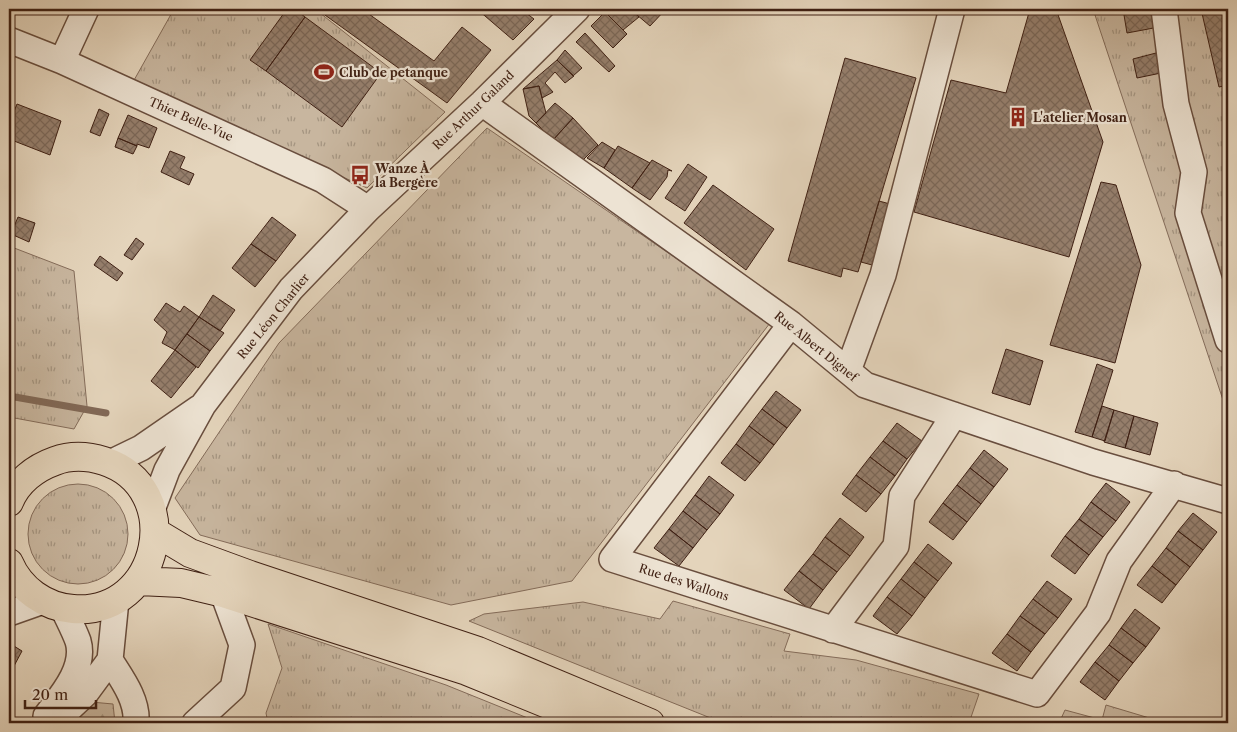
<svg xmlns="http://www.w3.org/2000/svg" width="1237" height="732" viewBox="0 0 1237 732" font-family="'Libre Caslon Text',serif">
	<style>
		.grass { fill: url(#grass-tufts); stroke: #846c5a }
		.forest { fill: url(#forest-firs); stroke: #846c5a }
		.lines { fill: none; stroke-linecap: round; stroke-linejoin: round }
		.stream { stroke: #816856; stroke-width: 7 }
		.building { fill: url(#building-cross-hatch); stroke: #402114 }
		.minor-casing { stroke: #694e3e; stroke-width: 28 }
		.major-casing { stroke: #402114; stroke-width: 30 }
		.minor { stroke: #ede3d3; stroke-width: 25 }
		.major { stroke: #e4d4bb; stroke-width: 28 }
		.labels { text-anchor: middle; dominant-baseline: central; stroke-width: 4.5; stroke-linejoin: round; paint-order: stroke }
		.poi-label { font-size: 12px; font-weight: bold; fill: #402114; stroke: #ede3d3; text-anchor: start }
		.street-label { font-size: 12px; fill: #402114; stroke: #ede3d3 }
	</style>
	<defs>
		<pattern id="grass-tufts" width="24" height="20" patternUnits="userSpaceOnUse" patternTransform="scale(1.25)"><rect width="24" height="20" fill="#c8b69f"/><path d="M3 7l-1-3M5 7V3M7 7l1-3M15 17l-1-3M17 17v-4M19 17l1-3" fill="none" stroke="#a49480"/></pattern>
		<pattern id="forest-firs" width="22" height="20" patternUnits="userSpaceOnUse" patternTransform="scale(1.25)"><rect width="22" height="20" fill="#c8b69f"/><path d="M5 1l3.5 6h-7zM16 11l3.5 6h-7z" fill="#a49480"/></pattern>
		<pattern id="building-cross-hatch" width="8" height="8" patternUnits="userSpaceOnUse" patternTransform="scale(1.25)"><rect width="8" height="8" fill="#957e6b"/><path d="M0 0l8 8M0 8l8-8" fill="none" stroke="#7b6757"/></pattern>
	</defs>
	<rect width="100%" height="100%" fill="#e4d4bb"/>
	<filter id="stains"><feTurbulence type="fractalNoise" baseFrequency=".004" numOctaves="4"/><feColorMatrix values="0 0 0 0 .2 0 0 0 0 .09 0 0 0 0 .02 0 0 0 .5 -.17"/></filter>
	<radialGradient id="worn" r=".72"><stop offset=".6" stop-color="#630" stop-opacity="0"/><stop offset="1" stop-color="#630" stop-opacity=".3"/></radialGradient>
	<path class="grass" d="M174,9H315L445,112L367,188L133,82Z
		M1093,9H1228V293L1225,298L1228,308V415Z
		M487,128L770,323L572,581L451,605L200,535L175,498L279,343Z
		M9,246L74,271L87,406L74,429L9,417Z
		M28 534a50 50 0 1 1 100 0a50 50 0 1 1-100 0Z
		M673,601L790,634L784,651L856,660L979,694L969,723H723L469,621L484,614L583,602L660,619Z
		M268,624L446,685L540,723H268L266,713L282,668Z
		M1106,705L1166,723H1059L1065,710L1102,720Z"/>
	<path class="forest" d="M91,702L113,704L115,723H69Z"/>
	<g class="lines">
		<path class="stream" d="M9,396L106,413"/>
	</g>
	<path class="building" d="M287,9H295L305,17L266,71L250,60Z
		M362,9L434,61L462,27L491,50L447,103L318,10Z
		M479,9H523L522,10L534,19L513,40L478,10Z
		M608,9H630L639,17L623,30L605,12Z
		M630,9H666L650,26Z
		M1030,9H1056L1103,142L1069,257L914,212L951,80L1006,93Z
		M1123,9H1156L1159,27L1127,33Z
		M1201,9H1222L1228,36V85L1219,87Z
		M1222,9H1228V36Z
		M605,12L627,34L613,48L591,26Z
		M305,17L381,73L342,127L266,71Z
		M585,33L615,66L609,72L576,42Z
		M565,50L582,68L573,76L557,60Z
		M1156,53L1161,73L1137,78L1133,59Z
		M845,58L916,78L858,272L843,268L841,277L788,261Z
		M557,60L574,76L565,83L555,72L545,83L553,92L542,98L539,86L523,89Z
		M539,86L546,113L536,123L529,116L523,89Z
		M555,103L573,118L553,140L536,123Z
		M17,104L61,121L50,155L9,139V124Z
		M99,109L109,114L100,136L90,132Z
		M128,115L157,128L149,148L137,144V146L118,138Z
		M573,118L598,145L582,161L553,140Z
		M118,138L137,146L133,154L115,147Z
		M602,142L615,150L604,168L587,158Z
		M618,146L650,163L632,188L604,168Z
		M170,151L185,157L180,168L194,174L189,185L161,172Z
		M652,160L672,171L668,170L667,177L650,200L632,188Z
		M688,164L707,177L685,211L665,198Z
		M1101,182L1116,185L1141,265L1115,363L1050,345Z
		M713,185L774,229L746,270L684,223Z
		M879,201L890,204L872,265L861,262Z
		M18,217L35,223L29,242L11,234Z
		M272,217L296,235L276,261L251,244Z
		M136,238L144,244L132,260L124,255Z
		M251,244L276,261L255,287L232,268Z
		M100,256L123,273L117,281L94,265Z
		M213,295L235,310L220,331L199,317Z
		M166,303L180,312L184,306L199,317L175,350L162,343L167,332L154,320Z
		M199,317L224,333L210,351L187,334Z
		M187,334L210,351L198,368L175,350Z
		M1006,349L1043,361L1030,405L992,393Z
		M175,350L196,367L171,398L151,381Z
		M1097,364L1113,370L1092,437L1075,432Z
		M776,391L801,410L787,428L762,409Z
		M1102,406L1114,410L1105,441L1092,437Z
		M762,409L787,428L774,445L749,426Z
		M1114,410L1134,416L1125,448L1104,442Z
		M1134,416L1158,423L1150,455L1125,448Z
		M897,423L922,441L907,459L883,441Z
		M749,426L774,445L760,463L736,444Z
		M883,441L907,459L895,476L870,457Z
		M736,444L760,463L745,481L721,463Z
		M984,450L1008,469L994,487L970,468Z
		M870,457L895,476L881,494L856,475Z
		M970,468L994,487L981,504L957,485Z
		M856,475L881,494L866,512L842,494Z
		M709,476L734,495L720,514L695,495Z
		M1106,483L1130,502L1116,521L1091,502Z
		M957,485L981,504L967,522L943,503Z
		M695,495L720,514L707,530L683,511Z
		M1091,502L1116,521L1103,537L1079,519Z
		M943,503L967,522L953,540L929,522Z
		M683,511L707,530L693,548L669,529Z
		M1193,513L1217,532L1203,550L1178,531Z
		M840,518L864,537L850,556L825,537Z
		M1079,519L1103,537L1089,555L1065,536Z
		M669,529L693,548L679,566L654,548Z
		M1178,531L1203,550L1190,567L1166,548Z
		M1065,536L1089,555L1075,574L1051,556Z
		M825,537L850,556L837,572L813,554Z
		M928,544L952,563L938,581L914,562Z
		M1166,548L1190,567L1176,585L1152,566Z
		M813,554L837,572L823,590L799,571Z
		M914,562L938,581L925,598L901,579Z
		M1152,566L1176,585L1162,603L1137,585Z
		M799,571L823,590L809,609L784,590Z
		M901,579L925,598L912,616L887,597Z
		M1047,581L1072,599L1058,618L1033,599Z
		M887,597L912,616L897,634L873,616Z
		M1033,599L1058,618L1045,634L1020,616Z
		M1135,609L1160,628L1146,647L1121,628Z
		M1020,616L1045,634L1031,652L1007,634Z
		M1121,628L1146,647L1133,663L1109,645Z
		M1007,634L1031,652L1017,671L992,653Z
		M9,643L22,651L14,666L9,663Z
		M1109,645L1133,663L1119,681L1095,662Z
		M1095,662L1119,681L1105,700L1080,682Z"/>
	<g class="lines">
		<defs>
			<path id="minor" d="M1164,9L1176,104L1194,172L1188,213L1228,340
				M9,40L62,61L323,180L368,209
				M62,61L86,9
				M482,103L791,324L865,385L1093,462L1228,501
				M791,324L612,559L1037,694L1098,613L1119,561L1174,484
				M848,371L883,275L952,9
				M110,463L141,448L199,408
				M152,510L167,470L203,405L291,289L368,209L482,103L577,9
				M9,613L43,601
				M833,630L896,546L902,496L954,415
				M110,660C122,679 138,700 136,723
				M46,716C61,696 86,668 78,641C74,630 68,619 63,608
				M54,723L85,694L110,660L116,600
				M195,723L233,688L242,645L223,593"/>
			<path id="major" d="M9,502C17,482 35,468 55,461C71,455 88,456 104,461C187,488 161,616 73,609C45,607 20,589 9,563
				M155,532L190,553L250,575L478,651L650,723
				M139,581L181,583L223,593L467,671L594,723"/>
		</defs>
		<use href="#minor" class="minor-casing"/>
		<use href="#major" class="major-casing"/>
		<use href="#minor" class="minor"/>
		<use href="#major" class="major"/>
	</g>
	<defs>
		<symbol id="stadium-bare" viewBox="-9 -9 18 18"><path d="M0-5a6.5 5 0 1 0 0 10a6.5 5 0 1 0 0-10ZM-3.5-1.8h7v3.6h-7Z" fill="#8f2418" stroke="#ede3d3" stroke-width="2.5" paint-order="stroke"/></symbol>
		<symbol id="building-bare" viewBox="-9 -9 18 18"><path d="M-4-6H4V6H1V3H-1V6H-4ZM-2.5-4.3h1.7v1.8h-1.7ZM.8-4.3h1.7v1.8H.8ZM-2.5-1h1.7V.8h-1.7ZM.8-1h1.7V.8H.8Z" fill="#8f2418" stroke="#ede3d3" stroke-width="2.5" paint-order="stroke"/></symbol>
		<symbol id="bus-bare" viewBox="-9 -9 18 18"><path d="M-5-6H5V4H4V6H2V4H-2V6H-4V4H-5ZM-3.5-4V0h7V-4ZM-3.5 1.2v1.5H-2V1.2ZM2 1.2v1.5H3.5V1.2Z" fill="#8f2418" stroke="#ede3d3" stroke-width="2.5" paint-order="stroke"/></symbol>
	</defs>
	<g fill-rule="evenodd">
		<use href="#stadium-bare" x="310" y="58" width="28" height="28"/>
		<use href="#building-bare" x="1004" y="103" width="28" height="28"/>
		<use href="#bus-bare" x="346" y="161" width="28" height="28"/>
	</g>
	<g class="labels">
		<g class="poi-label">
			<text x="339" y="72">Club de petanque</text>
			<text x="1033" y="117">L'atelier Mosan</text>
			<text x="375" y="168">Wanze À<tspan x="375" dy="14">la Bergère</tspan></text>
		</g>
		<g class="street-label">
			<text transform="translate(473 110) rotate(-44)">Rue Arthur Galand</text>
			<text transform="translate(191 119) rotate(24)">Thier Belle-Vue</text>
			<text transform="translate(273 316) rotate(-51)">Rue Léon Charlier</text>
			<text transform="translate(816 346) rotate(39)">Rue Albert Dignef</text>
			<text transform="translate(684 582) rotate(18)">Rue des Wallons</text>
		</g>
	</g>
	<rect width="1237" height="732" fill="none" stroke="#e4d4bb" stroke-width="30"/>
	<rect x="10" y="10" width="1217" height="712" fill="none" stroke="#402114" stroke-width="2.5"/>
	<rect x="15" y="15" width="1207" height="702" fill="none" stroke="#402114"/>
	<path d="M25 700v8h71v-8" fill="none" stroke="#402114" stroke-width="2.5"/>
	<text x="32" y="700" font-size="15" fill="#402114" stroke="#ede3d3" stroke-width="4" paint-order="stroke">20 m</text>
	<rect width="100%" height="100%" filter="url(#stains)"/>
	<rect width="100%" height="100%" fill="url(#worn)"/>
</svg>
